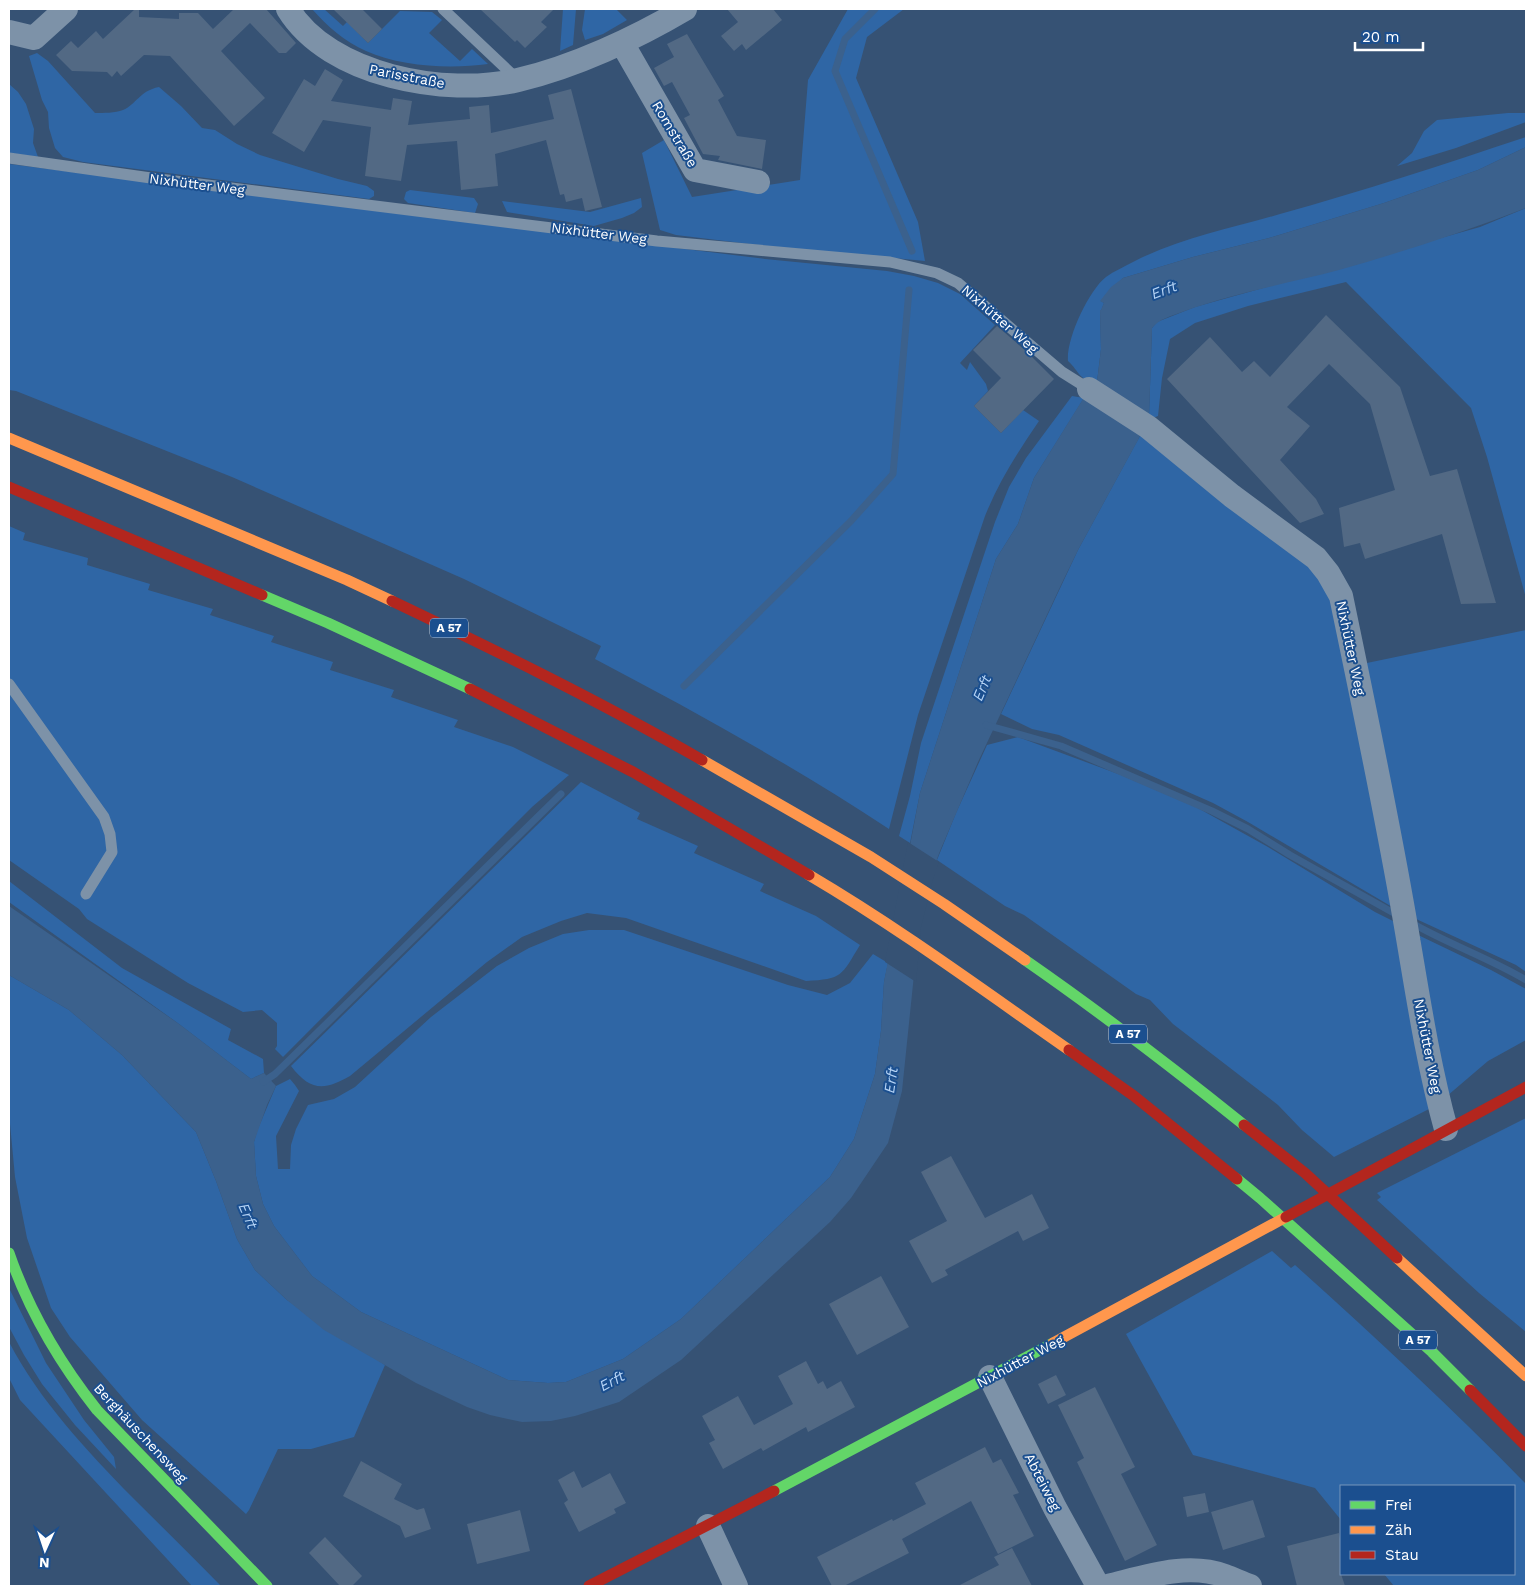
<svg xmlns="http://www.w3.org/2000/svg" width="1535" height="1595" viewBox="0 0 1535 1595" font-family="'Work Sans',sans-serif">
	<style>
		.green { fill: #2f66a5 }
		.water { fill: #3b618d }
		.pier { fill: #365274 }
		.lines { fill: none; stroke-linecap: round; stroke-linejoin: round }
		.stream { stroke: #3b618d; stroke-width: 7 }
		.building { fill: #526984 }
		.lane { stroke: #7d92a8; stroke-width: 11 }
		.street { stroke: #7d92a8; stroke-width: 24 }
		.fast { stroke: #63d668; stroke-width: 11 }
		.slow { stroke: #ff974d; stroke-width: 11 }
		.jam { stroke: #b3261e; stroke-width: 11 }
		.labels { text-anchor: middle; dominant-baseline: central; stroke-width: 4; stroke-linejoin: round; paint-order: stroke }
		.shield { fill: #1b4f8f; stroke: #bbcadd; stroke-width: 1 }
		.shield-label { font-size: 12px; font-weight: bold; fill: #fff }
		.street-label { font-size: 14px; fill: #fff; stroke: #1b4f8f }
		.water-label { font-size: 15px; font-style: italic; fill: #b5d3f5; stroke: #1b4f8f }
	</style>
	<rect width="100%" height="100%" fill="#365274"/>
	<path class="green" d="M312,9H324L343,26L347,22L368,43L400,11L432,12L442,20L429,33L460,61L472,49L488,64C451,69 401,67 366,51C345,42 327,26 312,9Z
		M563,9H576L573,45L560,51Z
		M585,9H616L627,20L603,34L585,40L582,30Z
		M848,9H904L867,37L856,78L918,222L925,261L767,246L676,235L660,230L642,153L664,140L692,197L800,180L808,80Z
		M37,53L48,61L95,113C104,113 115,113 123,110C136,105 139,91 159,87L181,106L202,128L215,130L237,144L260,155L338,179L367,186L374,191V196L369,199L83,162L63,157L55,148L49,128L48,112L42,100L29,56Z
		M9,84L18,92L26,104L34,129L33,143L38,157L9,153Z
		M1508,113H1526V122L1456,148L1397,166L1412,153L1424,131L1437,120Z
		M1526,137V147L1478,170L1384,203L1269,238L1193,257L1123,278L1101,301L1104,303L1101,311H1100L1101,349L1097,382C1078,380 1080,372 1068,361C1066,339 1089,290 1106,277C1114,271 1124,267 1133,262C1179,238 1230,229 1280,214C1363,191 1445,164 1526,137Z
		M9,164L765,259L887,271L914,276L938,283L960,294L995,325L960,363L967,370L970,362L986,384L988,391L974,406L1001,433L1023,410L1039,421C1018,452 999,481 985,516L918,715L889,829C795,767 696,712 595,659L601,646L464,579L232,477L16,391L9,390Z
		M410,190L474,198L478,204L475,213L408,203L404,199L406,192Z
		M641,198L642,207L634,213L622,218L594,226L507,212L502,201L590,212Z
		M1526,208V598L1487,457L1471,408L1346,282L1248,306L1195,323L1170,339L1162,378L1158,416L1153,418L1149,416L1152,328L1157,322L1195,307L1480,227Z
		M1072,396L1084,398L1034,478L1018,524L996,559L920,793L910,843L899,836L910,796L921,743L995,522L1009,487L1026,458Z
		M1141,434L1311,562L1333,597L1395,898L1389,900L1392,902L1394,908L1248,822L1213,803L1059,735L1032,729L1001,714L1078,550Z
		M9,526L25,533L23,540L88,558L87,565L150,584L148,590L213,609L210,615L274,636L271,642L333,662L330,670L394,690L391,697L458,720L454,727L513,747L569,775L532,807L283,1057L275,1049L277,1046V1023L262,1010L243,1012L188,983L87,919L79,909L9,860Z
		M1526,630V972L1516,965L1414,918L1411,899L1413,896H1408L1362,664Z
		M1018,737L1121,775L1196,807L1268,847L1375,912L1397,923L1433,1107L1334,1157L1302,1130L1278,1105L1173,1024L1150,1000L1136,994L1024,915L1005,906L937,860L956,813L987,745Z
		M581,782L640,813L637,819L698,846L694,853L764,884L760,891L816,916L860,945C841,976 843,979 806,981L626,918L587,913L561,921L522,937L487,962L350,1076C324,1091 310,1091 291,1066Z
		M9,881L122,968L231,1029L228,1040L263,1059L264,1073L251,1079L179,1024L9,902Z
		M589,930H624L788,985L827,995L850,983L873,954L888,963L884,982L881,1031L875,1074L854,1139L830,1177L681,1319L623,1359L566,1382L548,1383L508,1380L361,1312L312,1276L274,1226L263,1204L256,1176L254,1142L257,1131L276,1086L290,1079L295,1085L299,1091L276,1136L278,1169H290L291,1145L296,1129L308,1105L334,1099L355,1087L431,1017L497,966L529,948L563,934Z
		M1416,934L1491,970L1526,989V1040L1488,1061L1447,1096L1416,941L1421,940Z
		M9,975L69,1010L122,1055L196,1132L216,1181L237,1239L255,1270L287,1300L385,1365L354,1437L311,1449H278L249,1510L246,1514L142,1420L70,1337L51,1308L27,1238L15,1177L9,1113Z
		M1526,1118V1332L1479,1293L1377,1200L1381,1197L1377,1193Z
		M1272,1251L1291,1268L1295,1265C1374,1336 1452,1408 1526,1484V1586H1394L1384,1574H1514V1486H1341V1520L1315,1488L1193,1455L1126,1334Z
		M9,1288L46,1363L84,1420L114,1457L116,1469L75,1425L42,1384L24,1355L9,1327Z
		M9,1342C40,1401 86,1450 132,1497C162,1527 192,1556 221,1586H192L20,1400L9,1378Z"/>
	<path class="water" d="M1526,147V208C1465,232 1402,252 1339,270C1286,284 1233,293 1182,312C1171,316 1159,319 1152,328L1149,416L1138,440L1078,550L1061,585L978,762L940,851L930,878L919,926L902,1091L888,1143L851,1198L830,1222L681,1360L619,1402L575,1416L551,1421L522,1422L490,1415L467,1407L416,1383L324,1330L287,1300L255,1270L237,1239L216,1181L196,1132L122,1055L69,1010L9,975V906L179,1024L251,1079L264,1073L276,1086L267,1105L254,1142L256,1176L263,1204L274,1226L312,1276L361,1312L508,1380L548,1383L566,1382L623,1359L681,1319L830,1177L854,1139L875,1074L881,1031L884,982L920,793L996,559L1018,524L1034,478L1083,399L1097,382L1101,349L1100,310H1101L1104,303L1100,301L1111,287L1123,278L1193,257L1269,238L1384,203L1478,170Z"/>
	<path class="pier" d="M908,842L939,862L933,879L921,927L916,982L885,962Z"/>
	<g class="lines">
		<path class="stream" d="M875,9L845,39L835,71L912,251
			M684,686L851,521L893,474L909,290
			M986,725L1061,746L1212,811L1248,829L1290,855L1399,916
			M1410,922C1448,944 1489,958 1526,980
			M263,1082L275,1074L561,794"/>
	</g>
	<path class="building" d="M135,9H139V17L179,19V13H198L213,29L234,9H266L296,43L286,53H279L250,23L221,51L265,98L234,126L170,56L144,55L121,76L117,71L112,77L107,72L72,71L56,55L71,41L78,48L96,31L103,39Z
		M333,9H362L382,29L368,43Z
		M480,9H554L541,22L547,27L525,48L517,40L515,42Z
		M727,9H773L782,20L746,50L742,44L734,51L721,36L738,22Z
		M687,34L724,96L718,100L737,136L766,140L762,169L718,160L720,156L703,154L684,118L690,115L672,82L664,86L654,68L674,57L667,44Z
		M325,69L343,80L331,101L391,110L393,98L412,101L408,125L470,119L469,107L489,105L491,133L554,119L548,95L571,89L602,207L585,211L582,198L566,202L564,194L560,195L546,140L495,154L498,186L461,190L457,141L407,145L401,181L365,176L371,127L323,120L304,152L272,133L304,79L315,86Z
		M1326,315L1400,387L1430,476L1457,469L1496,603L1461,604L1442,534L1365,559L1360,543L1344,547L1339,508L1395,490L1370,404L1329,364L1287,407L1310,426L1280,460L1316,499L1324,514L1300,523L1167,379L1210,337L1242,372L1254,361L1270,377Z
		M997,326L1026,351L1054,379L1001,433L974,406L1001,378L973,350Z
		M951,1156L985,1218L1032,1194L1049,1228L1023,1241L1018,1231L945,1270L948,1275L932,1283L909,1241L947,1221L921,1172Z
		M881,1276L909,1327L857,1355L829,1304Z
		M806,1361L818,1384L823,1381L827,1389L841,1381L855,1407L808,1432L806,1427L763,1451L761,1448L723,1469L709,1443L715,1440L702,1416L738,1396L754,1425L793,1404L778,1376Z
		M1056,1375L1066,1395L1048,1404L1038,1384Z
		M1095,1387L1135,1467L1121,1474L1157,1545L1125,1561L1077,1462L1084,1458L1058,1405Z
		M985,1447L993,1463L1001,1459L1019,1493L1013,1495L1034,1536L998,1554L971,1501L902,1539L909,1553L844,1586H832L817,1557L892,1519L893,1521L926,1504L915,1483Z
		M361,1461L402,1484L394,1499L417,1510L424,1508L431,1529L405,1538L400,1526L343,1496Z
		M574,1471L582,1488L610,1473L626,1503L614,1509L616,1513L579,1532L564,1503L568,1500L558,1480Z
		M1205,1493L1209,1512L1187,1517L1183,1497Z
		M1253,1500L1265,1537L1223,1550L1211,1512Z
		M520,1510L530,1551L477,1564L467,1524Z
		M1339,1533L1341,1544V1574L1345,1586H1297L1287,1546Z
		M325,1537L362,1576L352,1586H340L309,1553Z
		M1012,1548L1032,1586H958L999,1565L994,1557Z"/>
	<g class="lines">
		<path class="lane" d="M443,9L517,79
			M9,158L151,178L657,241L890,262L937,273L958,283L1062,372L1089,389
			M9,684L104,817L110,834L112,852L86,894"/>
		<path class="street" d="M288,9C329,76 446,97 518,80C574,67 636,38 685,9
			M9,32L34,38L66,9
			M622,43L695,170L758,182
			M1089,389L1148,427L1232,496L1316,558L1328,573L1341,596C1362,697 1383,797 1401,898C1415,975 1425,1053 1446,1129
			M990,1377L1055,1508L1098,1586
			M708,1526L736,1586
			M1108,1586C1145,1577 1187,1562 1225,1576C1233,1579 1242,1583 1250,1586"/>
		<path class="fast" d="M262,595L328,623L470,689
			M1025,960C1100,1012 1173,1068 1244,1125
			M1237,1179L1260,1198L1432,1352L1470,1390
			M9,1253C29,1311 59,1362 97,1410L267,1586
			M774,1491L1053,1343"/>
		<path class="slow" d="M9,438L347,580L392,601
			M702,760L871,857L944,904L1025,960
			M809,875C899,928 983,990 1069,1050
			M1397,1258L1526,1376
			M1053,1343L1286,1217"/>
		<path class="jam" d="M9,487L262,595
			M392,601C497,651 601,702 702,760
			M470,689L633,772L809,875
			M1069,1050L1134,1096L1237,1179
			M1244,1125L1305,1173L1397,1258
			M1286,1217L1526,1087
			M1470,1390L1526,1446
			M589,1586L774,1491"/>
	</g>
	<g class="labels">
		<g class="shield">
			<rect x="430" y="618.5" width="38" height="19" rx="4"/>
			<rect x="1109" y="1024.5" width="38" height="19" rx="4"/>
			<rect x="1399" y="1330.5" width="38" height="19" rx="4"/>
		</g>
		<g class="shield-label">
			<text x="449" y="628">A 57</text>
			<text x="1128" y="1034">A 57</text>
			<text x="1418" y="1340">A 57</text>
		</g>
		<g class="street-label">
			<text transform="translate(407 76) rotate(11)">Parisstraße</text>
			<text transform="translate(675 134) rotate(59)">Romstraße</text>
			<text transform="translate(197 184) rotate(7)">Nixhütter Weg</text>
			<text transform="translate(599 233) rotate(7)">Nixhütter Weg</text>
			<text transform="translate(1000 319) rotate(41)">Nixhütter Weg</text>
			<text transform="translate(1351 648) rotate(78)">Nixhütter Weg</text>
			<text transform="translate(1428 1046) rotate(79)">Nixhütter Weg</text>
			<text transform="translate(1020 1361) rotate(-28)">Nixhütter Weg</text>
			<text transform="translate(141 1433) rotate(47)">Berghäuschensweg</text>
			<text transform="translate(1043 1482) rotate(63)">Abteiweg</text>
		</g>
		<g class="water-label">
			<text transform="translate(1164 290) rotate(-21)">Erft</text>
			<text transform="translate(982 688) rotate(-67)">Erft</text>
			<text transform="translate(891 1080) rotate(-82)">Erft</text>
			<text transform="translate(248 1216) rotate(67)">Erft</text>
			<text transform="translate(612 1381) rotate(-28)">Erft</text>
		</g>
	</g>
	<rect width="1535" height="1595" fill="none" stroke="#ffffff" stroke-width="20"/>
	<rect x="1340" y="1485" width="175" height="90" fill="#1b4f8f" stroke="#7695bc"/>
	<rect x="1350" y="1501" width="25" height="8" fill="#63d668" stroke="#7695bc"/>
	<text x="1385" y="1510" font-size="15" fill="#ffffff">Frei</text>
	<rect x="1350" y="1526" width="25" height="8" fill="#ff974d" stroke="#7695bc"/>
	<text x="1385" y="1535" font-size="15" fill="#ffffff">Zäh</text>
	<rect x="1350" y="1551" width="25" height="8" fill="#b3261e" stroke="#7695bc"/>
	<text x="1385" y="1560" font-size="15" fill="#ffffff">Stau</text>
	<g transform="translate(45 1550) rotate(183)" stroke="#1b4f8f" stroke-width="4" paint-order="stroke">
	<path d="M0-4L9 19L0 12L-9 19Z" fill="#ffffff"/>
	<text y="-8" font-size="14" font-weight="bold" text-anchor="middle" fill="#ffffff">N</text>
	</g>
	<path d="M1355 42v8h68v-8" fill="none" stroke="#ffffff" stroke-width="2.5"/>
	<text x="1362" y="42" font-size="15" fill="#ffffff" stroke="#1b4f8f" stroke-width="4" paint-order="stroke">20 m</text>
</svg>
